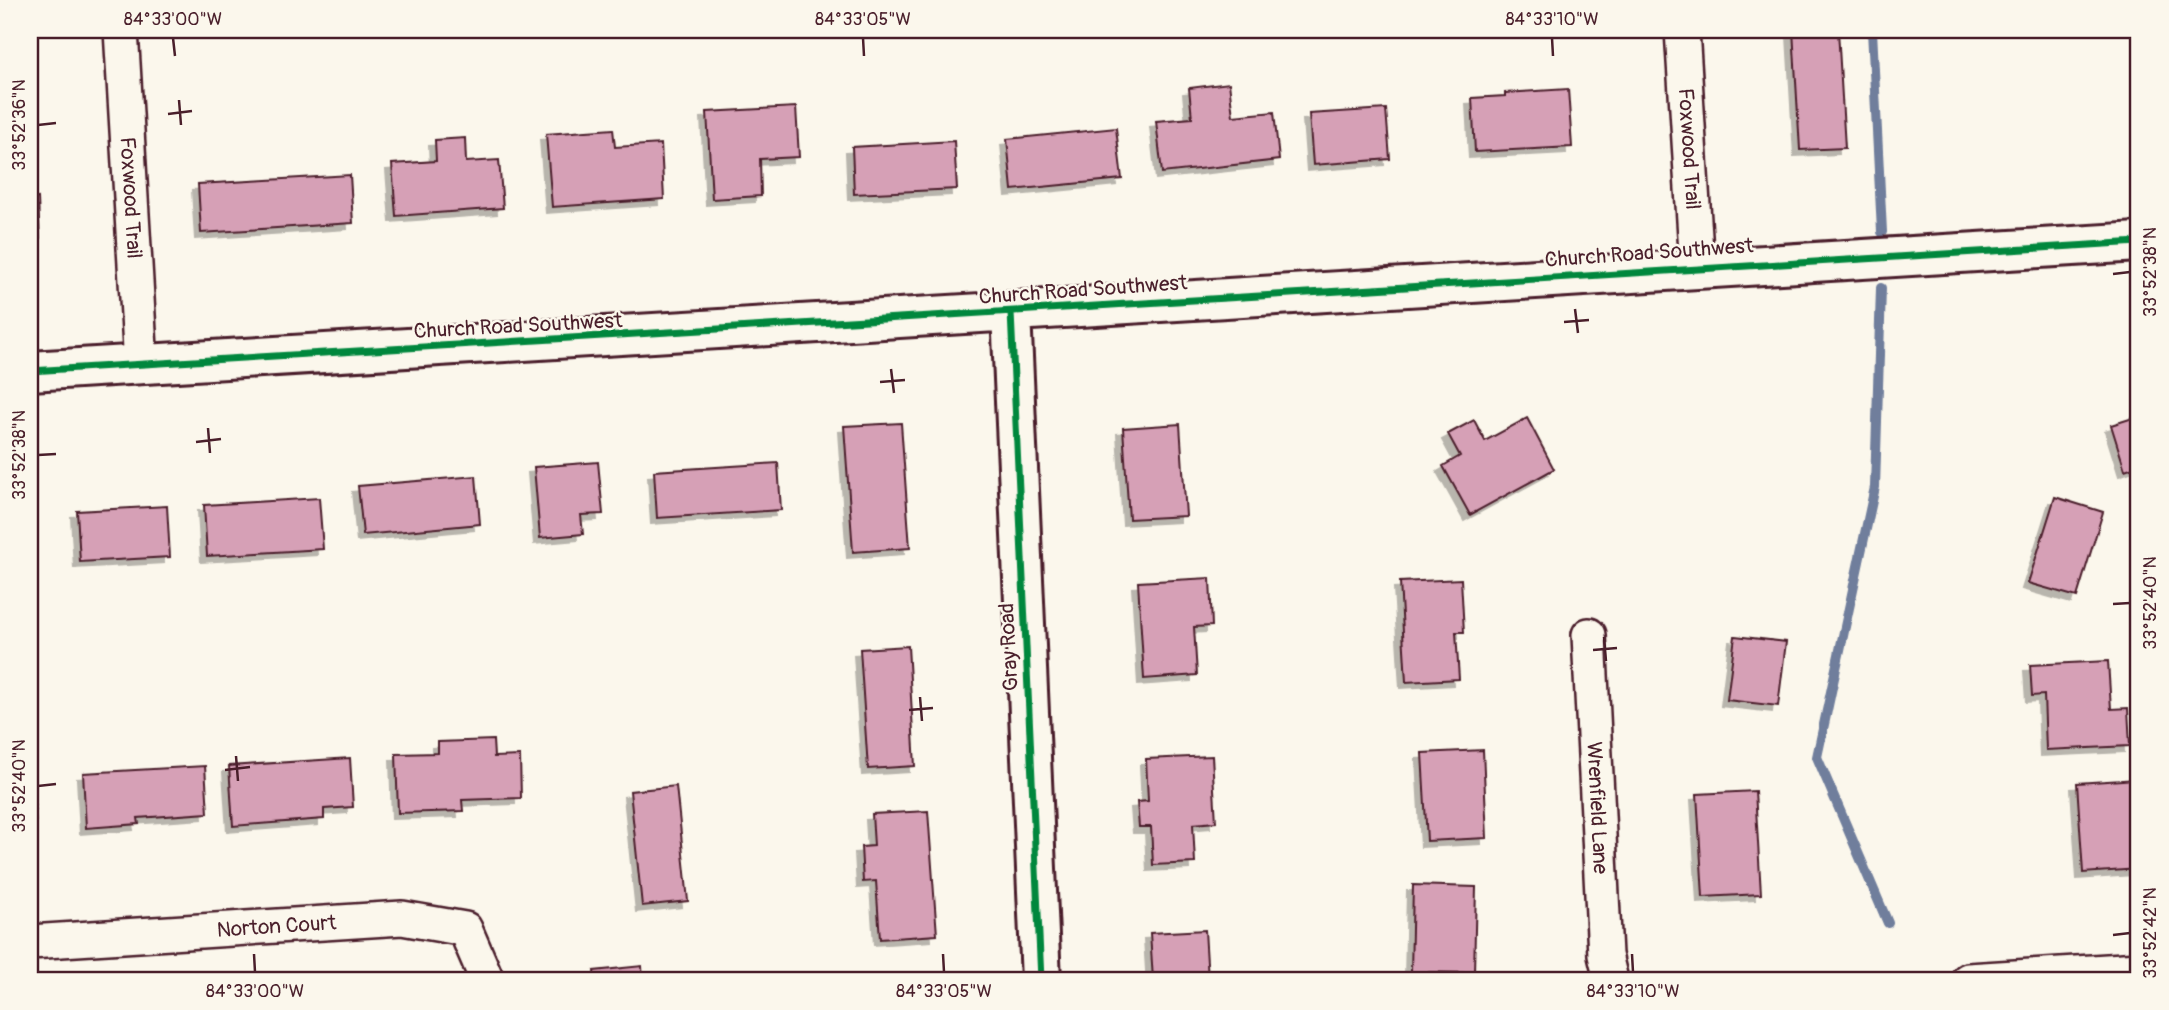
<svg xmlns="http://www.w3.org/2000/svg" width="2169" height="1010" viewBox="0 0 2169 1010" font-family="Pangolin,sans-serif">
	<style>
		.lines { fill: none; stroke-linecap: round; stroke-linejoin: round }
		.stream { stroke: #707e9c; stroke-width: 10 }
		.building { fill: #d6a0b6; stroke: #4a1f2b; stroke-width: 2; filter: url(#shadow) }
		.minor-casing { stroke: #4a1f2b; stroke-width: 38 }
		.tertiary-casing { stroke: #4a1f2b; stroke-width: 44 }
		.minor { stroke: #fbf7ec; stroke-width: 33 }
		.tertiary { stroke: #fbf7ec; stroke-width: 38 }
		.cycleway-casing { stroke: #fbf7ec; stroke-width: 11 }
		.cycleway { stroke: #00873e; stroke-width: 7 }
		.ticks { fill: none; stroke: #4a1f2b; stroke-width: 2.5 }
		.labels { text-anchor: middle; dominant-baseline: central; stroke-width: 5; stroke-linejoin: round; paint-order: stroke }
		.street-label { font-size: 21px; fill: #4a1f2b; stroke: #fbf7ec }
		.neatline { fill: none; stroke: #4a1f2b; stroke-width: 2.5 }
		.ticks-label { font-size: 18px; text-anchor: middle; fill: #4a1f2b }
	</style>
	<defs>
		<filter id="shadow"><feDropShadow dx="-6" dy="6" stdDeviation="0" flood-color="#0004"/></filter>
	</defs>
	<rect width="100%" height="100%" fill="#fbf7ec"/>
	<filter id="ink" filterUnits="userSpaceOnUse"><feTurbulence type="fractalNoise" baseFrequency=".0143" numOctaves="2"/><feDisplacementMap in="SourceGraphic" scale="14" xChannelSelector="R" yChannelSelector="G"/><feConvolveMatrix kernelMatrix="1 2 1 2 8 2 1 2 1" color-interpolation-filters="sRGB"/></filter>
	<g filter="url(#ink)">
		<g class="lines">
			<path class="stream" d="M1872,30L1882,232
				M1881,288L1875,487L1817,757L1888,923"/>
		</g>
		<path class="building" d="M1793,30H1838L1845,148L1800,150Z
			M1229,83L1233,116L1274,112L1279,160L1162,173L1156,121L1192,118L1189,88Z
			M1568,89L1572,147L1475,152L1472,98L1505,96V93Z
			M796,107L799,157L760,159L761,196L712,199L707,112Z
			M1386,109L1390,159L1313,165L1309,114Z
			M1116,128L1122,179L1012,190L1007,139Z
			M613,129L615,147L661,144L664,199L552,207L546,134Z
			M465,138L466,162L499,160L503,208L396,216L392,164L436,161L435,140Z
			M954,141L957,189L854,194L852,147Z
			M350,175L353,223L201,233L198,184Z
			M38,198L40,243L30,244V199Z
			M2139,416V465L2125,470L2111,425Z
			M1527,418L1554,469L1470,515L1443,466L1460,456L1448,434L1474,420L1485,441Z
			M901,423L910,548L853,552L844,426Z
			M1180,424L1186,516L1129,519L1123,428Z
			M598,462L603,514L581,515L583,534L540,538L534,467Z
			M778,463L781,510L657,518L654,471Z
			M476,476L480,524L363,535L358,486Z
			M2055,497L2103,512L2077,597L2028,583Z
			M319,498L323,549L207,556L204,505Z
			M167,506L170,557L80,562L77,511Z
			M1210,578L1212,626L1194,627L1197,675L1144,679L1138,582Z
			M1461,579L1464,632H1456L1459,679L1406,682L1400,582Z
			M1735,636L1786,642L1778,706L1727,700Z
			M908,646L915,766L868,769L860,649Z
			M2108,661L2111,709L2128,708L2130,746L2046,750L2044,695L2032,696L2030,665Z
			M493,740L494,757L520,756L521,798L462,800L463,811L398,813L396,754L438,753V742Z
			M1483,750L1487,838L1427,841L1422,753Z
			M1212,756L1216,822L1193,824L1195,863L1153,865L1151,827H1139L1137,802L1148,801L1146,759Z
			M350,758L353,807L324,809V819L233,826L229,766Z
			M205,766L208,813L138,818L139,824L86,828L83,773Z
			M33,779L36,833H30V780Z
			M2137,779L2139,869L2083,873L2077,783Z
			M676,786L688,901L642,906L630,791Z
			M1755,791L1761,894L1703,897L1697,794Z
			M928,811L937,935L880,939L876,881L863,882L861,847L874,846L872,814Z
			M1413,885L1476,887L1474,973L1411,972Z
			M1205,930L1208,980H1153L1150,933Z
			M642,966L643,980H595L594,971Z"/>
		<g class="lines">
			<defs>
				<g id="minor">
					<path id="s1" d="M121,30L141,365"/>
					<path id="s2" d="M1682,30L1697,268"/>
					<path id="s3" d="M1589,635L1605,955L1611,980"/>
					<path id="s4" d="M30,942L402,918L465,929L487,980"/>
					<path d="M1968,980L2139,969"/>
				</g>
				<path id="tertiary" d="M1011,312L1041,980
					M30,371C733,333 1436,281 2139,242"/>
			</defs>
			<use href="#minor" class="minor-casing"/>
			<use href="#tertiary" class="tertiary-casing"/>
			<use href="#minor" class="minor"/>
			<use href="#tertiary" class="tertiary"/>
			<defs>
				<path id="cycleway" d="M1011,312L1041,980
					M30,371C733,333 1436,281 2139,242"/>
			</defs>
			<use href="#cycleway" class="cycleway-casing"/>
			<use href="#cycleway" class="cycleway"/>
		</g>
	</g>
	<path class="ticks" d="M173,38L175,56M863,38L864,56M1552,38L1553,56M179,100L181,125M168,114L192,111M38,125L56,123M2113,274L2130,272M1575,309L1578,333M1564,322L1589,320M891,369L894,393M880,382L905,380M208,428L210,453M196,442L221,439M38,455L56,454M2113,604L2130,603M1604,637L1606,661M1593,650L1617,648M920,697L922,721M909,710L933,708M236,756L238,781M225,770L250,767M38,786L56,784M2113,935L2130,933M254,954L255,972M943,954L944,972M1632,954L1633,972"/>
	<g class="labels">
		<g class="street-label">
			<text stroke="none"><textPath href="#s2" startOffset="119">Foxwood Trail</textPath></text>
			<text stroke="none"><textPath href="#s1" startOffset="168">Foxwood Trail</textPath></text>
			<text transform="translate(1649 253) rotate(-4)">Church Road Southwest</text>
			<text transform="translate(1083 290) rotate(-4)">Church Road Southwest</text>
			<text transform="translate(518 326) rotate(-3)">Church Road Southwest</text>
			<text transform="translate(1009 647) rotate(-93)">Gray Road</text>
			<text stroke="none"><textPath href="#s3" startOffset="173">Wrenfield Lane</textPath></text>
			<text stroke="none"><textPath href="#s4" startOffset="247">Norton Court</textPath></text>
		</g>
	</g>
	<rect width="2169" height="1010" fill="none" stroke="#fbf7ec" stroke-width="77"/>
	<rect x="38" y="38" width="2092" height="934" class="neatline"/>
	<g class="ticks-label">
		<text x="173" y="25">84°33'00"W</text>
		<text x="863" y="25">84°33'05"W</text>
		<text x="1552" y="25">84°33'10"W</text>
		<text transform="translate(19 125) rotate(-90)" y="6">33°52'36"N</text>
		<text transform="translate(2150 272) rotate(-90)" y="6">33°52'38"N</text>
		<text transform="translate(19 455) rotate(-90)" y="6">33°52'38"N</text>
		<text transform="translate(2150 603) rotate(-90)" y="6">33°52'40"N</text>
		<text transform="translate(19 786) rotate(-90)" y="6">33°52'40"N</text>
		<text transform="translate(2150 933) rotate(-90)" y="6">33°52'42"N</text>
		<text x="255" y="997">84°33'00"W</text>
		<text x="944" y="997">84°33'05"W</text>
		<text x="1633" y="997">84°33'10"W</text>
	</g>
</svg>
